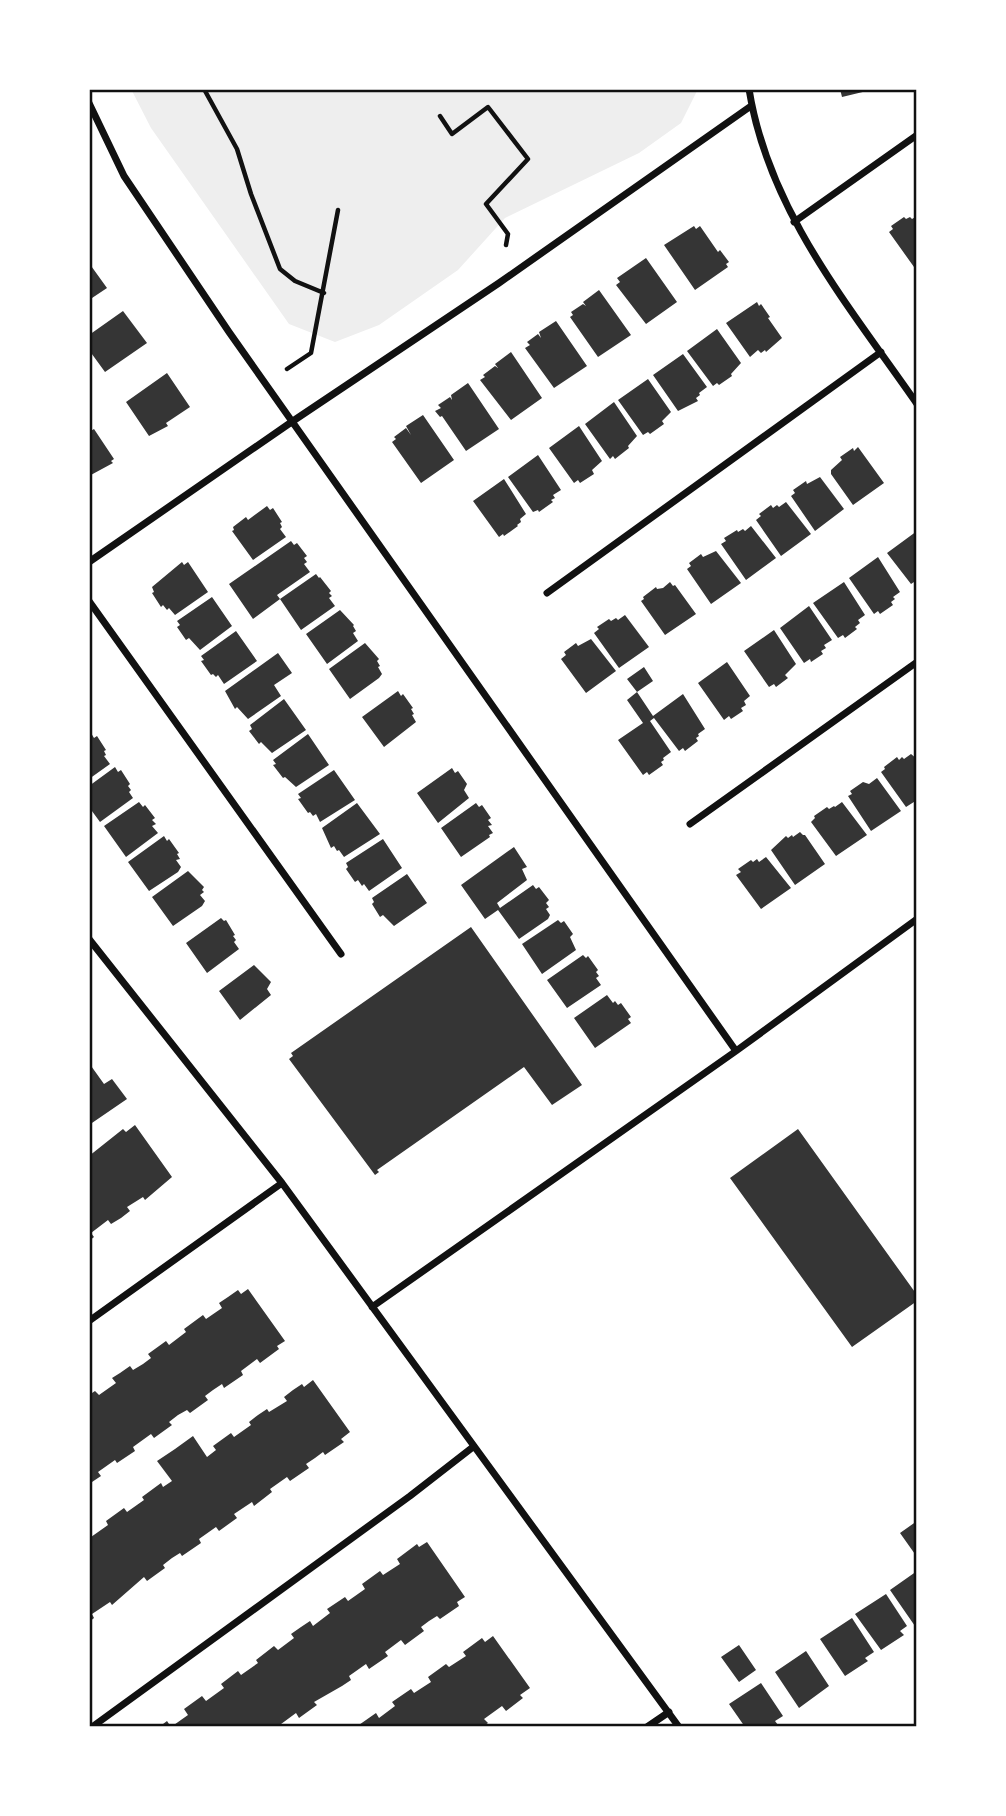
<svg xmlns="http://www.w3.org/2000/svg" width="1006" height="1816" viewBox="0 0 1006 1816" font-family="'Nunito Sans',sans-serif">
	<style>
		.green { fill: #eee }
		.building { fill: #353535 }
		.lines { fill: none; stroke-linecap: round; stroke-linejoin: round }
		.path { stroke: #111; stroke-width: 4.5 }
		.minor { stroke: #111; stroke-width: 7 }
		.neatline { fill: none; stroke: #111; stroke-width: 2.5 }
	</style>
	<rect width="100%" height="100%" fill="#fff"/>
	<path class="green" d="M131,89H698L681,123L639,153L505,218L458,270L379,325L335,342L289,324L151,128Z"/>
	<path class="building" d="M840,89H871V90L842,97Z
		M917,216V265L914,267L889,232L893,229L891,226L904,217L906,219L910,217L912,219Z
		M694,226L696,229L700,226L718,252L720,250L729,262L726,264L728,267L695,290L664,245Z
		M646,258L677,302L646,324L616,285L620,282L617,278Z
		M89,263L107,288L89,300Z
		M599,290L631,335L598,357L570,317L573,315L571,312L583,304L586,306L583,302Z
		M757,302L759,306L761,304L770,317L768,318L782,338L766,352L765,350L761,353L758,350L750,357L726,323Z
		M123,311L147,343L105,372L89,350V335Z
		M556,321L587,366L554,388L525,348L530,345L527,342L538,334L541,338L539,332Z
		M717,329L741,363L731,374L732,376L719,385L717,383L713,386L687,351Z
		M511,352L542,398L511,420L480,380L485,377L483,375L495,366L498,368L495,364Z
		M683,354L707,387L699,393L700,395L696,398L698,401L678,411L653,375Z
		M167,373L190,407L166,423L168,426L149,436L126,402Z
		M648,379L671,412L662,421L664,424L650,434L648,432L643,435L618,400Z
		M468,383L499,429L466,451L442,416L440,417L435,411L441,408L438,405L450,397L452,400L451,395Z
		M614,402L637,436L628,446L629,448L615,459L613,456L610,459L585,424Z
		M423,415L454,460L421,483L392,442L396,439L394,437L406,428L411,435L406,426Z
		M579,426L602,461L592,470L594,474L580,483L578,480L574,483L549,448Z
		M94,429L114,459L111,461L113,463L89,476V432Z
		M858,447L884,483L853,505L831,474V470L842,460L840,457L853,448L854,451Z
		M538,455L561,490L553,495L555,498L551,500L553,502L539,512L538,510L533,512L508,477Z
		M820,477L844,509L815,531L791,496L795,493L793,490L806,481L807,484Z
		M504,479L526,514L520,519L521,522L517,525L518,526L504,536L503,534L499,537L473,501Z
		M786,502L811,534L781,556L756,520L761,516L759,514L771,505L773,508L777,505L779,507Z
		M267,506L270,510L273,508L282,522L280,523L282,527L280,529L286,537L253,560L232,531L234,530L233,527L246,517L248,520Z
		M751,526L776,558L746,580L721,544L726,541L724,538L737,530L738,532L743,529L745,531Z
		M917,531V580L911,584L887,553Z
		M291,541L294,545L297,543L307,556L304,558L307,562L304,564L310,572L277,595L280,599L253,619L229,584Z
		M716,551L741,583L711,604L687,569L691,566L689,563L701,554L703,557Z
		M878,557L900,592L893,597L895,599L891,602L893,605L880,614L878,611L874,614L849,578Z
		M182,562L184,565L188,562L208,592L175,615L169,608L167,610L163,605L161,607L152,593L154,592L152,587Z
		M316,574L319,578L320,577L331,591L329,593L332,596L329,598L335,606L301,630L280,599Z
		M670,582L673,586L675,585L696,614L665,635L641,601L644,599L643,597L656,587L657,589L663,588Z
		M844,582L865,615L858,620L860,623L855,627L857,629L845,638L843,635L838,638L813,603Z
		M212,597L232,626L200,650L189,638L186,640L177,627L180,625L177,621Z
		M809,606L832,640L824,645L826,648L821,651L823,654L811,662L810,659L804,663L780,628Z
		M340,610L354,625L353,626L356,631L353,633L358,641L327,664L306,634Z
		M625,615L649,647L619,668L594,633L599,629L597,627L609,619L611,621L616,618L618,620Z
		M774,630L796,664L785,675L788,678L776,687L774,684L769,687L744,651Z
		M236,631L257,661L224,684L218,675L216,677L213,674L211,675L201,661L204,660L201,656Z
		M591,639L616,671L586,693L561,659L566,655L564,652L576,643L578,646Z
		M365,643L379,659L377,661L380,666L378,667L382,674L379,678L350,699L329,669Z
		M278,653L292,673L274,685L281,696L248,719L237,707L235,709L225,691Z
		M727,662L750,696L744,701L746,705L741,708L743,711L731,719L729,716L724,720L698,683Z
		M644,667L653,681L637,692L653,716L683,694L705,729L698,734L699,736L696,738L698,741L685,751L683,748L679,751L654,718L650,721L671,752L663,758L664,760L661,762L663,765L649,775L647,772L643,775L618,740L643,723L627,700L637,692L627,679Z
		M398,691L401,696L403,694L413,708L411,709L414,714L412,715L416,722L384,747L362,717Z
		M284,699L306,730L272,753L261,742L259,744L249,731L252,729L250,725Z
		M91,733L94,738L97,736L106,750L104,751L106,755L104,756L110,764L89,779Z
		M308,734L329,765L296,787L285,777L283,778L273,765L276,764L273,760Z
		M911,754L917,759V800L906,807L881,772L885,769L884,767L897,757L899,760L902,757L904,759Z
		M115,767L118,772L121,770L130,784L128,786L131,790L129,792L133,798L100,822L89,807V786Z
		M452,768L455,773L458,771L467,784L464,790L469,798L438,823L417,793Z
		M334,770L355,800L320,822L316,814L313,816L310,812L308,813L298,799L301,798L298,794Z
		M877,778L901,811L871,831L848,796L852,794L850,791L863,782L869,784Z
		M139,802L143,807L145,805L155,818L152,820L156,824L152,826L158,833L126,857L104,826Z
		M842,802L867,835L836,856L811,822L815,818L814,816L827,807L829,809L834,806L835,807Z
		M357,803L380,834L344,857L339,850L337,851L334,846L331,848L322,828Z
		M476,803L479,807L482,805L491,818L488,820L492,825L488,826L493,833L489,835L490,837L461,857L441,828Z
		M800,832L803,835H805L825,864L795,885L771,850L786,836L788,838L792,835L793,837Z
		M164,836L167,841L169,839L179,853L177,854L180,859L176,860L181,867L178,872L149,891L128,862Z
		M383,839L402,868L369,891L364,884L362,886L358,880L355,882L346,869L348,867L346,863Z
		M514,847L527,867L522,869L527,880L497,903L500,908L533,885L536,889L539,887L549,900L546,903L549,907L546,909L550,915L548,919L519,939L498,910L485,919L461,885Z
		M766,857L791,888L761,909L736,875L741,872L738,869L751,860L753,862L757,859L759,862Z
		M188,871L204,887L202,890L204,892L200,895L205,901L202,906L173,926L152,897Z
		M407,874L427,903L394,926L383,915L380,917L372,904L374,902L372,898Z
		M221,918L224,921L226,920L235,935L233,936L236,940L234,942L239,949L207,973L186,943Z
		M558,920L561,923L564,921L573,934L570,937L576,950L542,974L522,944Z
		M471,927L582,1085L552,1105L524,1067L377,1170L379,1172L375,1175L289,1059L293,1056L291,1053Z
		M583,955L586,958L588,956L598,970L596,972L599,976L596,978L601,985L567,1008L547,980Z
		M254,965L271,982L267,989L271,995L240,1020L219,991Z
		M607,995L613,1003L615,1001L618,1005L621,1003L631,1017L628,1019L631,1023L595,1048L574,1018Z
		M89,1063L104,1084L112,1079L127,1099L89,1125Z
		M135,1125L172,1177L145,1200L143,1197L127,1207L130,1211L121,1218L111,1224L108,1220L91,1233L94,1237L89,1241V1156L123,1129L126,1132Z
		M798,1129L917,1295V1301L852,1347L730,1178Z
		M248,1289L285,1341L277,1346L279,1349L260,1363L257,1359L241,1371L243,1375L224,1388L222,1384L213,1390L205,1396L208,1400L190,1413L187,1410L178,1415L169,1422L172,1425L154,1438L151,1434L133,1447L135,1451L117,1463L115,1460L98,1472L101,1476L89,1484V1395L95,1391L99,1395L116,1383L112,1378L120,1373L130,1366L133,1370L143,1364L151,1358L148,1354L166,1341L169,1345L186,1332L184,1329L203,1315L206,1319L222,1308L219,1303L228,1297L238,1290L241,1294Z
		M313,1380L350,1432L341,1439L344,1442L325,1455L323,1452L315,1458L306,1464L309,1468L290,1481L287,1477L270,1489L272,1492L254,1506L252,1502L234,1514L237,1518L219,1531L216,1527L199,1539L201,1543L182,1556L180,1553L172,1558L163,1565L165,1568L147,1581L144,1577L112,1605L110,1602L92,1614L94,1618L89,1622V1534L91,1537L108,1525L106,1521L124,1508L127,1512L144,1500L142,1497L161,1483L163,1487L172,1481L157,1461L175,1449L193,1436L207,1457L216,1450L213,1446L231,1433L234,1437L251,1425L249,1422L258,1415L267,1409L269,1412L287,1401L284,1397L293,1390L302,1384L304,1387Z
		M917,1521V1557L900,1533Z
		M427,1542L465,1597L457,1602L459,1606L440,1619L437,1616L429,1621L421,1627L424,1631L405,1645L401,1640L385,1652L388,1656L369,1669L366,1664L349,1676L351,1680L342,1686L314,1702L317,1705L299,1718L296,1713L277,1727H159L167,1721L171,1727L188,1715L184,1709L202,1696L206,1701L224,1688L221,1684L238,1671L241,1675L258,1663L256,1660L274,1646L278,1650L294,1638L291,1634L301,1627L310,1621L313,1626L330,1613L327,1609L345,1597L348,1601L365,1589L362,1584L380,1571L383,1575L400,1564L397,1559L417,1544L419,1547Z
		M917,1571V1629L890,1590Z
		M886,1594L907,1626L900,1631L904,1635L881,1650L855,1614Z
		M852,1618L874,1652L865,1658L868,1661L845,1676L820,1639Z
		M493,1636L530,1688L520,1695L523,1698L506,1711L502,1706L484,1719L488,1723L482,1727H356L376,1713L379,1718L395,1706L392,1702L411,1689L414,1693L431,1682L428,1677L446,1664L449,1667L466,1656L463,1652L482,1638L485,1642Z
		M739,1645L756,1670L739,1682L721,1657Z
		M806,1651L829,1686L799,1708L775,1672Z
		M761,1683L783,1716L775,1721L778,1725L774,1727H745L729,1704Z"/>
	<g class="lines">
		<path class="path" d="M204,89L237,149L251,194L280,269L295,281L324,293
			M440,116L452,134L488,107L528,159L486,204L508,234L506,245
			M287,369L311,353L338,210"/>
		<path class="minor" d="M749,89C768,210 849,306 917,404
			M89,103L124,176L229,332L736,1051
			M794,222L917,135
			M89,562L293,421L499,283L751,106
			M547,593L881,352
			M89,601L341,954
			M690,824L917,662
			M89,939L282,1183L679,1727
			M372,1307L736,1051L917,919
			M89,1321L282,1183
			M92,1727L410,1496L473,1447
			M647,1727L669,1712"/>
	</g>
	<rect width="1006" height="1816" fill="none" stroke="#ffffff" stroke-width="182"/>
	<rect x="91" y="91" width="824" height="1634" class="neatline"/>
</svg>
